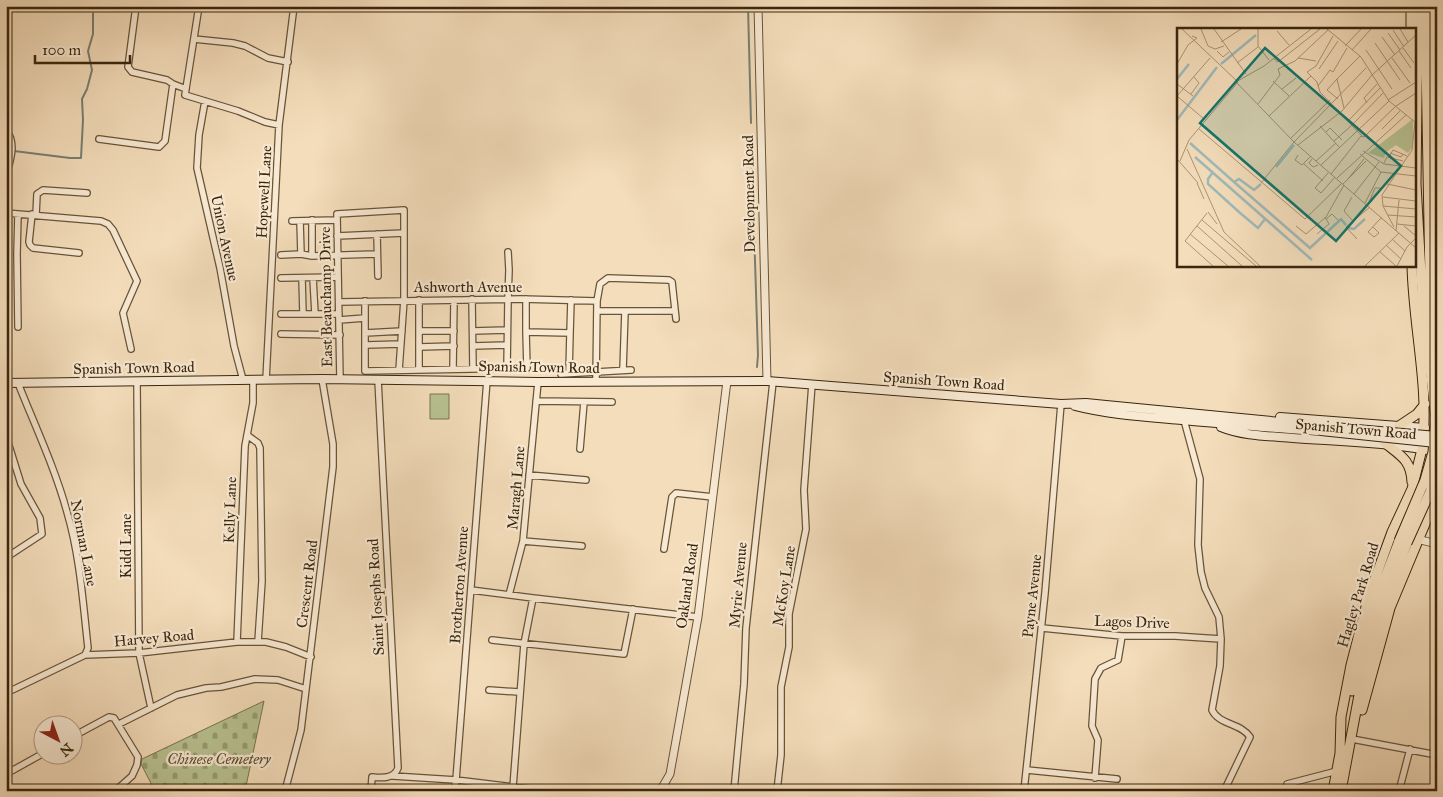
<svg xmlns="http://www.w3.org/2000/svg" width="1443" height="797" viewBox="0 0 1443 797" font-family="'IM FELL Great Primer',serif">
	<style>
		.cemetery { fill: url(#cemetery-stones); stroke: #7a7450 }
		.garden { fill: #b9c292; stroke: #7a7450 }
		.lines { fill: none; stroke-linecap: round; stroke-linejoin: round }
		.stream { stroke: #777f74; stroke-width: 2 }
		.minor-casing { stroke: #685438; stroke-width: 8 }
		.tertiary-casing { stroke: #685438; stroke-width: 9 }
		.secondary-casing { stroke: #3a260d; stroke-width: 10 }
		.primary-casing { stroke: #3a260d; stroke-width: 11 }
		.trunk-casing { stroke: #3a260d; stroke-width: 11 }
		.minor { stroke: #f8e9d3; stroke-width: 5.5 }
		.tertiary { stroke: #f8e9d3; stroke-width: 7 }
		.secondary { stroke: #f8e9d3; stroke-width: 8 }
		.primary { stroke: #f4ddbb; stroke-width: 9 }
		.trunk { stroke: #f4ddbb; stroke-width: 9 }
		.secondary-bridge-casing { stroke: #3a260d; stroke-width: 10; stroke-linecap: butt }
		.primary-bridge-casing { stroke: #3a260d; stroke-width: 11; stroke-linecap: butt }
		.secondary-bridge { stroke: #f8e9d3; stroke-width: 8 }
		.primary-bridge { stroke: #f4ddbb; stroke-width: 9 }
		.labels { text-anchor: middle; dominant-baseline: central; stroke-width: 4.5; stroke-linejoin: round; paint-order: stroke }
		.street-label { font-size: 15px; fill: #3a260d; stroke: #f8e9d3 }
		.park-label { font-size: 15px; font-style: italic; fill: #5a4d2e; stroke: #f8e9d3 }
		.inset-river { fill: none; stroke: #9fbab9; stroke-width: 2.5 }
		.inset-road { fill: none; stroke: #aa9475; stroke-width: 1 }
		.view { fill: #0f766e; fill-opacity: 0.15; stroke: #0f766e; stroke-width: 2.5 }
		.inset-edge { fill: none; stroke: #3a260d; stroke-width: 2.5 }
	</style>
	<defs>
		<pattern id="cemetery-stones" width="16" height="16" patternUnits="userSpaceOnUse" patternTransform="scale(1.25)"><rect width="16" height="16" fill="#b9c292"/><path d="M2 7V4a2 2 0 0 1 4 0v3zM10 15v-3a2 2 0 0 1 4 0v3z" fill="#979d76"/></pattern>
	</defs>
	<rect width="100%" height="100%" fill="#f4ddbb"/>
	<filter id="stains"><feTurbulence type="fractalNoise" baseFrequency=".004" numOctaves="4"/><feColorMatrix values="0 0 0 0 .2 0 0 0 0 .09 0 0 0 0 .02 0 0 0 .5 -.17"/></filter>
	<radialGradient id="worn" r=".72"><stop offset=".6" stop-color="#630" stop-opacity="0"/><stop offset="1" stop-color="#630" stop-opacity=".3"/></radialGradient>
	<path class="cemetery" d="M264,701L245,791H155L141,764L142,759Z"/>
	<path class="garden" d="M430,394H449V419H430Z"/>
	<g class="lines">
		<path class="stream" d="M748,6L751,123
			M751,135L758,355L757,367
			M6,150L70,158H81L83,120L82,99L87,89L92,70L88,51L93,34V6"/>
		<defs>
			<path id="minor" d="M136,6L128,67L132,72L167,80L173,84L186,89
				M199,6L185,95L238,111L265,122L279,125
				M194,39L233,43L245,46L268,58L288,62
				M205,101L199,135L197,168L220,268L234,346L243,380
				M6,130C17,143 10,161 6,176
				M99,139L159,147L165,141L173,84
				M6,213L101,221L108,224L113,230L137,281L123,313L131,349
				M32,214L29,242L30,245L33,248L79,253
				M36,215L37,194L43,190L87,193
				M312,220V256
				M292,221L337,220
				M300,221L301,254
				M377,234L378,276
				M337,236L404,233
				M281,255L301,254L312,256L376,254
				M281,278L338,277
				M302,278L303,314
				M313,278L315,314
				M472,299L473,369
				M365,301V371L527,368L526,332L570,333L569,373
				M339,302L521,299L597,301
				M598,311H675
				M281,314H339
				M339,320L365,318
				M18,327L17,254L18,214
				M419,331H454
				M473,331L507,330
				M526,332V299
				M365,333L402,331
				M570,333L571,300
				M281,334L340,335
				M366,345L401,344
				M473,346L507,345
				M419,347L454,346
				M507,368L508,299L509,270L508,252
				M453,369L454,300
				M419,370V300
				M623,370L625,311
				M561,374L631,370
				M266,380L279,125L294,6
				M340,380L337,214L404,210V300L399,370
				M137,382L139,653L151,708
				M596,382L597,301L600,284L608,278L669,280L672,282L676,319
				M18,383C35,426 55,468 67,512C80,556 83,603 88,648L85,655
				M536,401L612,402
				M1184,420L1200,479L1198,545L1201,572L1205,588L1219,617L1221,639L1220,666L1212,710C1219,725 1241,723 1250,737L1224,791
				M247,435L258,443L260,448L262,581L258,642
				M6,436L21,484L40,518L42,534L10,555
				M580,449L584,402
				M529,475L586,480
				M523,541L582,546
				M664,549L672,497L676,493L713,497
				M471,590L533,598L698,617
				M509,595L523,541L538,382
				M1042,628L1122,636H1175L1221,639
				M492,640L624,654L633,609
				M237,642L245,446L253,403V380
				M489,690L519,692
				M6,693L85,655L139,653L237,642H266L286,647L311,657
				M119,724L177,695L206,688L221,687L255,679L278,680L306,689
				M72,737L109,717L114,718L138,757L137,765L132,776L115,791
				M1352,739L1437,755
				M1027,770L1117,779
				M6,774L42,754
				M393,776L456,780L547,791
				M1095,778L1098,740L1092,726L1095,679L1101,668L1118,660L1122,636
				M513,787L524,644L533,598
				M285,791L301,730L333,467V444L322,379
				M371,791L372,777C382,778 394,779 398,768L378,380
				M454,791L456,780L487,380
				M734,791L744,684L746,628L773,382
				M777,791L781,755V687L789,647V614L806,529L804,490L812,384
				M1024,791L1045,593L1061,404
				M1286,791L1287,784L1337,771
				M1399,791L1410,749"/>
			<path id="tertiary" d="M758,6L767,381
				M1417,539L1437,544
				M660,791L670,774L698,617L727,381"/>
			<path id="secondary" d="M6,383L322,379L538,382L767,381L1061,404L1086,403L1106,405L1322,426
				M1075,406C1110,415 1147,417 1182,420C1227,424 1272,428 1317,431
				M1280,417L1425,428
				M1221,427C1243,436 1269,436 1293,438C1336,441 1379,442 1422,449"/>
			<path id="primary" d="M1418,6L1416,184L1423,309L1436,419
				M1425,6L1430,279L1432,311L1437,350
				M1385,443C1401,456 1411,460 1412,482
				M1352,691L1372,611L1399,541
				M1362,710L1390,608L1437,495
				M1340,754L1341,717L1351,665L1369,595L1392,532L1412,489L1422,449
				M1333,791L1341,748
				M1341,791L1362,679L1381,609L1407,543"/>
			<path id="trunk" d="M1431,6L1437,219
				M1411,29V6
				M1412,265C1413,326 1430,388 1422,449L1437,450
				M1399,426L1417,414L1425,404"/>
		</defs>
		<use href="#minor" class="minor-casing"/>
		<use href="#tertiary" class="tertiary-casing"/>
		<use href="#secondary" class="secondary-casing"/>
		<use href="#primary" class="primary-casing"/>
		<use href="#trunk" class="trunk-casing"/>
		<use href="#minor" class="minor"/>
		<use href="#tertiary" class="tertiary"/>
		<use href="#secondary" class="secondary"/>
		<use href="#primary" class="primary"/>
		<use href="#trunk" class="trunk"/>
		<defs>
			<path id="secondary-bridge" d="M1334,427L1437,436
				M1321,431L1436,443"/>
			<path id="primary-bridge" d="M1399,541L1425,480L1433,452L1436,419
				M1407,543L1430,492L1437,470"/>
		</defs>
		<use href="#secondary-bridge" class="secondary-bridge-casing"/>
		<use href="#primary-bridge" class="primary-bridge-casing"/>
		<use href="#secondary-bridge" class="secondary-bridge"/>
		<use href="#primary-bridge" class="primary-bridge"/>
	</g>
	<g class="labels">
		<g class="street-label">
			<text transform="translate(264 192) rotate(-87)">Hopewell Lane</text>
			<text transform="translate(749 194) rotate(-91)">Development Road</text>
			<text transform="translate(225 238) rotate(78)">Union Avenue</text>
			<text x="468" y="287">Ashworth Avenue</text>
			<text transform="translate(326 297) rotate(-91)">East Beauchamp Drive</text>
			<text transform="translate(539 367) rotate(1)">Spanish Town Road</text>
			<text transform="translate(134 368) rotate(-1)">Spanish Town Road</text>
			<text transform="translate(944 381) rotate(4)">Spanish Town Road</text>
			<text transform="translate(1356 429) rotate(5)">Spanish Town Road</text>
			<text transform="translate(516 488) rotate(-85)">Maragh Lane</text>
			<text transform="translate(230 510) rotate(-88)">Kelly Lane</text>
			<text transform="translate(84 543) rotate(79)">Norman Lane</text>
			<text transform="translate(126 546) rotate(-90)">Kidd Lane</text>
			<text transform="translate(307 584) rotate(-83)">Crescent Road</text>
			<text transform="translate(459 585) rotate(-86)">Brotherton Avenue</text>
			<text transform="translate(738 585) rotate(-85)">Myrie Avenue</text>
			<text transform="translate(687 586) rotate(-82)">Oakland Road</text>
			<text transform="translate(784 586) rotate(-81)">McKoy Lane</text>
			<text transform="translate(1358 595) rotate(-73)">Hagley Park Road</text>
			<text transform="translate(1032 596) rotate(-84)">Payne Avenue</text>
			<text transform="translate(376 597) rotate(-93)">Saint Josephs Road</text>
			<text transform="translate(1132 622) rotate(2)">Lagos Drive</text>
			<text transform="translate(154 638) rotate(-5)">Harvey Road</text>
		</g>
		<g class="park-label">
			<text x="219" y="759">Chinese Cemetery</text>
		</g>
	</g>
	<g transform="translate(1177 28)">
		<rect width="239" height="239" fill="#f4ddbb"/>
		<path d="M236,91V118L231,125L219,117L209,124L207,130L191,125Z" fill="#b9c292"/>
		<path class="inset-river" d="M44,36L79,7M0,51L12,36M0,92L40,39M13,115L57,154L62,151L77,162L84,156M18,129L135,232M99,139L117,117M36,144L31,151V156L62,184L81,200L88,191M57,154L133,220L164,191L169,197M172,200L177,201L188,191"/>
		<path class="inset-road" d="M24,1L31,18L38,21L47,18M37,1L69,46M81,1V18L92,32M150,1L184,29L212,73L238,94L235,122L205,167L206,178L217,199M223,1L231,14M216,2L227,19M100,3L112,17M211,5L223,22M205,9L218,27M44,14L64,1M198,15L223,52M168,18L184,1M226,20L237,35M175,22L194,1M189,22L215,61M40,23L46,29L52,24M222,23L234,40M121,30L139,33M215,30L233,55M97,31L101,34L143,1M60,35L81,19M0,36L11,17L20,10L15,8M139,38L130,44L140,54L143,64L185,108M139,38L156,8M142,41L161,13M160,51L150,62L161,71M96,53L112,68M59,54L117,114L239,220M59,54L87,38L134,1M0,56L16,68M141,58L153,42L156,44L170,20M105,61L119,50M14,66L22,55L17,49M211,72L239,54M190,75L187,70L200,56M81,76L103,47L101,41L118,33L151,2M167,80L160,51L183,28M92,88L134,48M27,91L0,68L33,30M171,93L203,60M175,97L206,65M143,98L162,119M22,101L128,191L165,155M205,101L223,83M149,104L153,100L165,112M114,110L153,72M157,113L175,97M117,114L189,40M121,117L165,83L195,47L239,7M10,121L47,204L83,238M186,123L207,136L239,140M213,125L224,129L226,126M183,126L204,144L239,148M121,127L118,132L125,137L134,128M212,129L216,122L230,128M0,131L21,155M135,131L132,135L136,139L141,137M3,133L12,112L61,54L5,1M139,133L159,115M207,135L210,129L226,133M127,136L146,153M144,137L212,73M151,145L138,160L144,165L158,149M154,146L184,108L187,109L219,78L239,65M160,150L229,87M171,151L187,131M20,155L27,171M84,155L117,114M166,156L189,133M210,156L239,162M177,166L202,134M175,169L167,183L176,193M206,169L239,173M188,175L204,144M191,177L198,160H203M206,178L239,181M31,184L40,196M30,185L8,213L36,238M211,187L239,189M149,191L155,186L161,192M25,192L79,238M220,196L239,198M20,198L65,238M119,198L129,206L149,189L167,157M227,198L239,208M196,199L202,205L197,209L191,204L203,191L205,190M219,203L222,172M13,206L51,238M140,206L152,196L148,189M180,211L169,199L193,179M215,211L228,223M209,217L224,231M203,224L219,238M188,238L222,205M220,238L230,219L239,210"/>
		<path class="view" d="M88,20L224,138L159,213L23,95Z"/>
		<rect width="239" height="239" class="inset-edge"/>
	</g>
	<rect width="1443" height="797" fill="none" stroke="#f4ddbb" stroke-width="25"/>
	<rect x="8" y="8" width="1428" height="782" fill="none" stroke="#3a260d" stroke-width="2.5"/>
	<rect x="12" y="12" width="1418" height="772" fill="none" stroke="#3a260d"/>
	<g transform="translate(58 740) rotate(139)"><circle r="24" fill="#f8e9d3" stroke="#ac9b84"/>
	<path d="M0-4L9 19L0 12L-9 19Z" fill="#8f2418"/>
	<text y="-8" font-size="14" font-weight="bold" text-anchor="middle" fill="#3a260d">N</text>
	</g>
	<path d="M35 55v8h95v-8" fill="none" stroke="#3a260d" stroke-width="2.5"/>
	<text x="42" y="55" font-size="15" fill="#3a260d" stroke="#f8e9d3" stroke-width="4" paint-order="stroke">100 m</text>
	<rect width="100%" height="100%" filter="url(#stains)"/>
	<rect width="100%" height="100%" fill="url(#worn)"/>
</svg>
